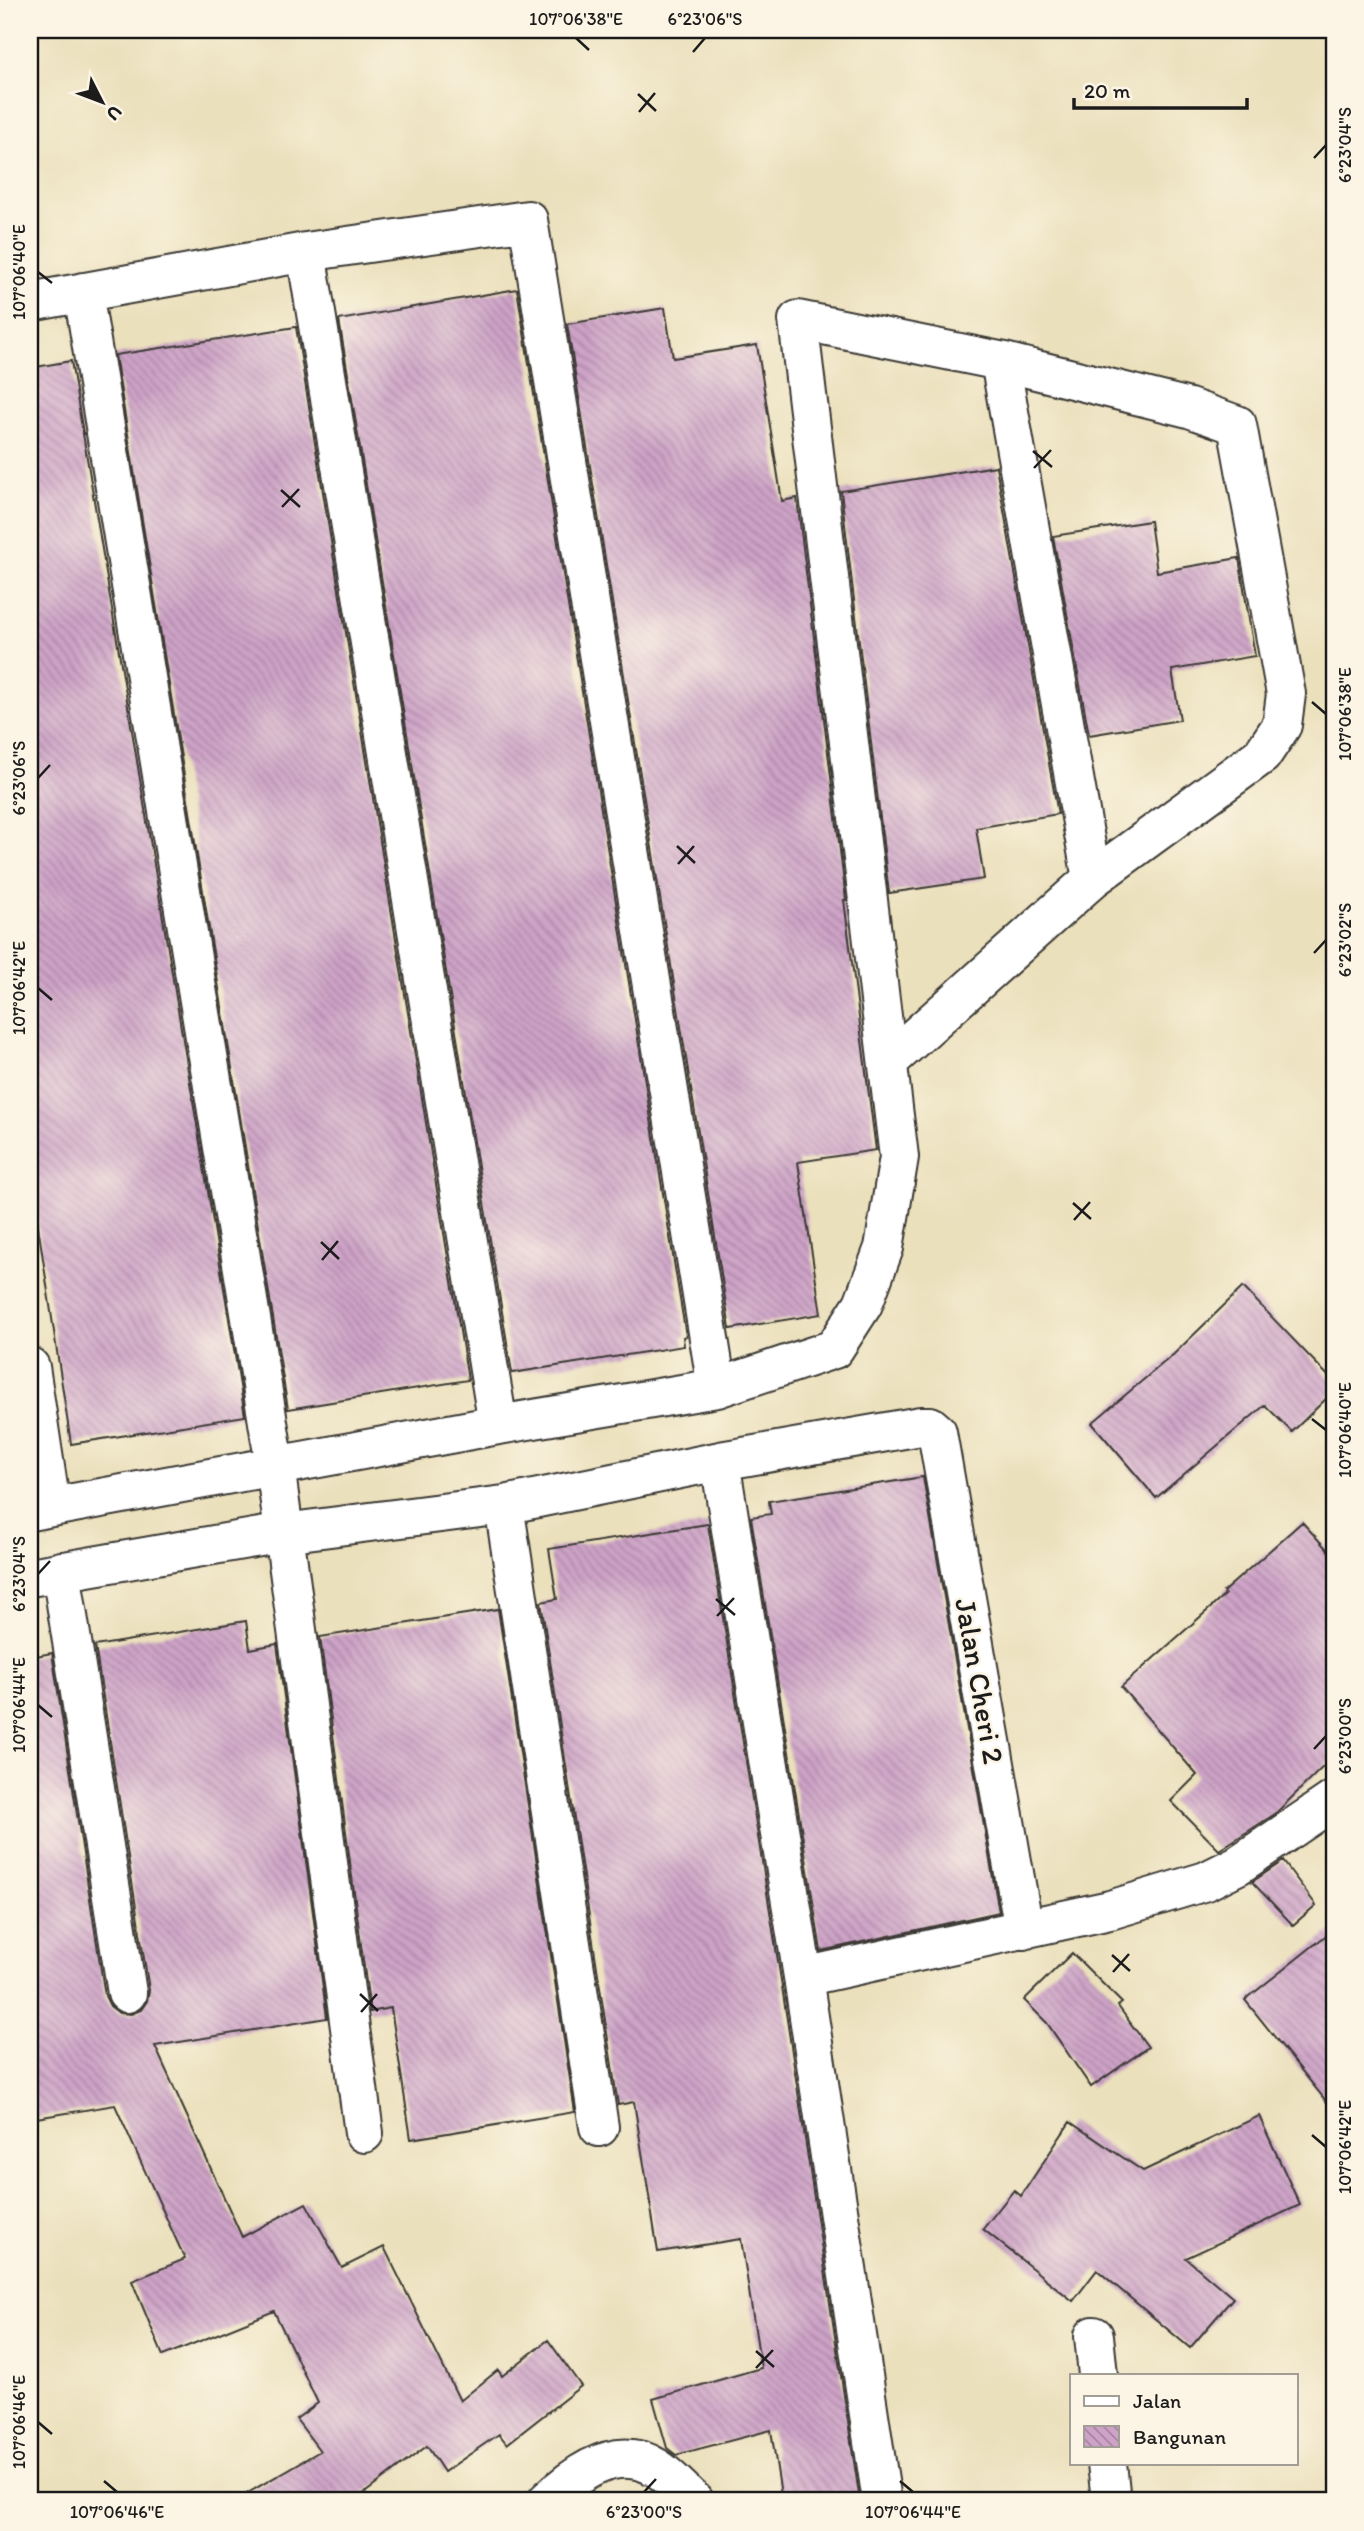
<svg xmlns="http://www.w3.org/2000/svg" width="1364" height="2531" viewBox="0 0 1364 2531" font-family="Itim,sans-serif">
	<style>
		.building { fill: url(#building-back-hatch) }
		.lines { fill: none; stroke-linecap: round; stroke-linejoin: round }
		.minor-casing { stroke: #3b3934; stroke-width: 42 }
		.minor { stroke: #fff; stroke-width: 38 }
		.ticks { fill: none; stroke: #1c1c1c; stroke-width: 2.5 }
		.labels { text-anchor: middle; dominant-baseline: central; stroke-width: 5; stroke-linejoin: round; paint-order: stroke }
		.street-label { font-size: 30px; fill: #1c1c1c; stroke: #fcf5e5 }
		.neatline { fill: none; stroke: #1c1c1c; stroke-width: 2.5 }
		.ticks-label { font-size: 18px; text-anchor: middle; fill: #1c1c1c }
	</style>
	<defs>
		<pattern id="building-back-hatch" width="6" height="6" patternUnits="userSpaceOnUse" patternTransform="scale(1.75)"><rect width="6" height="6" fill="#cea3c7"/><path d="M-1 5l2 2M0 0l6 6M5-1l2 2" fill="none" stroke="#a684a1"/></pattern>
	</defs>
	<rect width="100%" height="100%" fill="#fcf5e5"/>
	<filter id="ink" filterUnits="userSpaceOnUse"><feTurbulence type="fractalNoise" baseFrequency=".0143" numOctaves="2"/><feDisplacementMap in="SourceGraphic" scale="14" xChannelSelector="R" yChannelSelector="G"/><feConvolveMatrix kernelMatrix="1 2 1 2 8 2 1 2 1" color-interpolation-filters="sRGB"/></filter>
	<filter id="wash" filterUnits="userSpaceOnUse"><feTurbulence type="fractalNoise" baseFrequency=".00686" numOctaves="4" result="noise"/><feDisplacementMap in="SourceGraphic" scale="28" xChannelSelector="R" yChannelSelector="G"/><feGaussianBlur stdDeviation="1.57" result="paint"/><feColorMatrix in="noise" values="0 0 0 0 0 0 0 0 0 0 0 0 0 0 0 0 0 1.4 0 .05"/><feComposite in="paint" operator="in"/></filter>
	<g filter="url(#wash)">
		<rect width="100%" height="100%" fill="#ebe0bc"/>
		<g id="blocks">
			<path class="building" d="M517,289L686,1336L683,1337L684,1346L512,1373L339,320Z
				M665,308L673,358L757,345L782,501L797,498L846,900H844L876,1150L798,1162L821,1314L730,1329L567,324Z
				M296,327L468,1380L288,1409L115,355Z
				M71,361L245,1416L71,1444L30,1173V368Z
				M996,466L1058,814L976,828L984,879L889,893L841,491Z
				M1150,521L1157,572L1239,558L1255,656L1172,670L1180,720L1089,735L1053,536Z
				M1243,1287L1334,1382V1391L1292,1432L1265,1405L1156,1498L1092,1423L1174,1354Z
				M923,1477L999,1912L821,1951L751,1517L771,1514L769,1501Z
				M1302,1522L1334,1557V1756L1275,1814L1219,1850L1171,1801L1197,1775L1121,1687L1225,1595L1223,1592Z
				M708,1524L781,1980L860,2501H782L771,2430L676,2455L667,2448L653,2399L761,2368L741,2239L658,2252L634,2102L618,2105L541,1602L557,1599L549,1549Z
				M498,1609L575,2112L411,2139L391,2008L370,2012L320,1637Z
				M246,1621L250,1649L277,1644L327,2018L155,2046L242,2237L306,2203L342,2268L384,2247L460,2401L498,2370L502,2376L548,2340L581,2386L507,2444L499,2434L444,2472L427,2446L354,2501H234L320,2451L296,2419L318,2403L274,2311L163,2356L132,2281L185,2259L115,2105L30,2119V1657L52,1653L105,1996L110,2006L119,2013L131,2014L141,2010L147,2001L149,1990L95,1646Z
				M1283,1861L1316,1905L1293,1925L1252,1882Z
				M1334,1929V2111L1245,2000Z
				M1072,1953L1122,2003L1118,2006L1148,2047L1091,2087L1047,2023L1024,2000Z
				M1259,2116L1300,2205L1186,2258L1233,2298L1190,2348L1097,2270L1073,2301L983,2229L1014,2190L1021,2196L1070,2122L1143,2171Z"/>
		</g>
	</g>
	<g filter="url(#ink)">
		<use href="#blocks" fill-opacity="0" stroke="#3b3934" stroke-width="2"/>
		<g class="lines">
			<defs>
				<path id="minor" d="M306,252L498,1425
					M83,292L275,1465L364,2133
					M30,302L306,252L528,220L717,1388
					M1000,361L1092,879
					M30,1367L51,1507
					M720,1461L803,1977L882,2501
					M504,1505L599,2127
					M30,1511L498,1425L717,1388L834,1349L863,1304L884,1248L899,1157L798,320L1000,361L1189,408L1237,425L1286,694L1282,725L1262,755L1092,879L889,1061
					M61,1571L127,1993
					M30,1577L283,1533L504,1505L720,1461L921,1426H930L937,1432L1024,1930
					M803,1977L1110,1910L1206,1881L1238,1865L1334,1800
					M1094,2336L1098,2375
					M1107,2463L1111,2501
					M547,2501C576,2473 617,2443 657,2468C671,2477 682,2491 694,2501"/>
			</defs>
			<use href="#minor" class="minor-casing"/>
			<use href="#minor" class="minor"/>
		</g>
	</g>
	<path class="ticks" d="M576,38L589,50M693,52L705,38M638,94L656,111M639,112L655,93M1314,158L1326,145M38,272L52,283M1033,451L1052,467M1034,468L1051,450M281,490L300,507M282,507L299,489M1312,702L1326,714M38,778L50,765M677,846L695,863M678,864L694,846M1314,953L1326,940M38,988L52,1000M1073,1203L1091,1219M1074,1220L1090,1202M321,1242L339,1259M322,1260L338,1241M1312,1419L1326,1430M38,1574L50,1561M716,1599L735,1615M717,1616L734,1598M38,1705L52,1717M1314,1749L1326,1736M1112,1955L1130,1971M1113,1972L1129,1954M360,1994L378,2011M361,2012L377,1994M1312,2135L1326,2147M756,2351L774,2367M756,2368L773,2350M38,2422L52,2434M104,2481L117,2492M900,2481L913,2492M644,2492L656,2479"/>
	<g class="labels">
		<g class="street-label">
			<text transform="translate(980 1681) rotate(80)">Jalan Cheri 2</text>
		</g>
	</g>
	<rect width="1364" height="2531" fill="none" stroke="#fcf5e5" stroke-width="77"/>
	<rect x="1070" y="2374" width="228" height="91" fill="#fcf5e5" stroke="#a29e95" stroke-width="2"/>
	<rect x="1084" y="2396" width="35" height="10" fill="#ffffff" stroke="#a29e95" stroke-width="2"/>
	<text x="1133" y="2408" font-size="21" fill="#1c1c1c">Jalan</text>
	<rect x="1084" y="2426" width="35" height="21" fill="url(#building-back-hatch)" stroke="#a29e95" stroke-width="2"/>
	<text x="1133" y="2444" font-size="21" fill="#1c1c1c">Bangunan</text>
	<g transform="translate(102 102) rotate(132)" stroke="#fcf5e5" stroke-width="5" paint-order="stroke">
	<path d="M0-5L12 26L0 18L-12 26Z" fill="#1c1c1c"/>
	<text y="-10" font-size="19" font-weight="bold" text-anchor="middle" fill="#1c1c1c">U</text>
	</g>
	<path d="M1074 98v10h173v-10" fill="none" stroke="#1c1c1c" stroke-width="3.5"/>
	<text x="1084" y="98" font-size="21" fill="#1c1c1c" stroke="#fcf5e5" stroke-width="5" paint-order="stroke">20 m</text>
	<rect x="38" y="38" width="1288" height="2454" class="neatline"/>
	<g class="ticks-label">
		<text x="576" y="25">107°06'38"E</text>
		<text x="705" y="25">6°23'06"S</text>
		<text transform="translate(1345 145) rotate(-90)" y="6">6°23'04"S</text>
		<text transform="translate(19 272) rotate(-90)" y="6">107°06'40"E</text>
		<text transform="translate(1345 714) rotate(-90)" y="6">107°06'38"E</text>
		<text transform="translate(19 778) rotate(-90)" y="6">6°23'06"S</text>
		<text transform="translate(1345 940) rotate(-90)" y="6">6°23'02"S</text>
		<text transform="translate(19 988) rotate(-90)" y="6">107°06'42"E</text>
		<text transform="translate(1345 1430) rotate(-90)" y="6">107°06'40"E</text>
		<text transform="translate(19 1574) rotate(-90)" y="6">6°23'04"S</text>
		<text transform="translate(19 1705) rotate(-90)" y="6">107°06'44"E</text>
		<text transform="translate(1345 1736) rotate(-90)" y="6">6°23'00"S</text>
		<text transform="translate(1345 2147) rotate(-90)" y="6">107°06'42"E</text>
		<text transform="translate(19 2422) rotate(-90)" y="6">107°06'46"E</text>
		<text x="117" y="2518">107°06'46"E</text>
		<text x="644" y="2518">6°23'00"S</text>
		<text x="913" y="2518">107°06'44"E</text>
	</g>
</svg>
